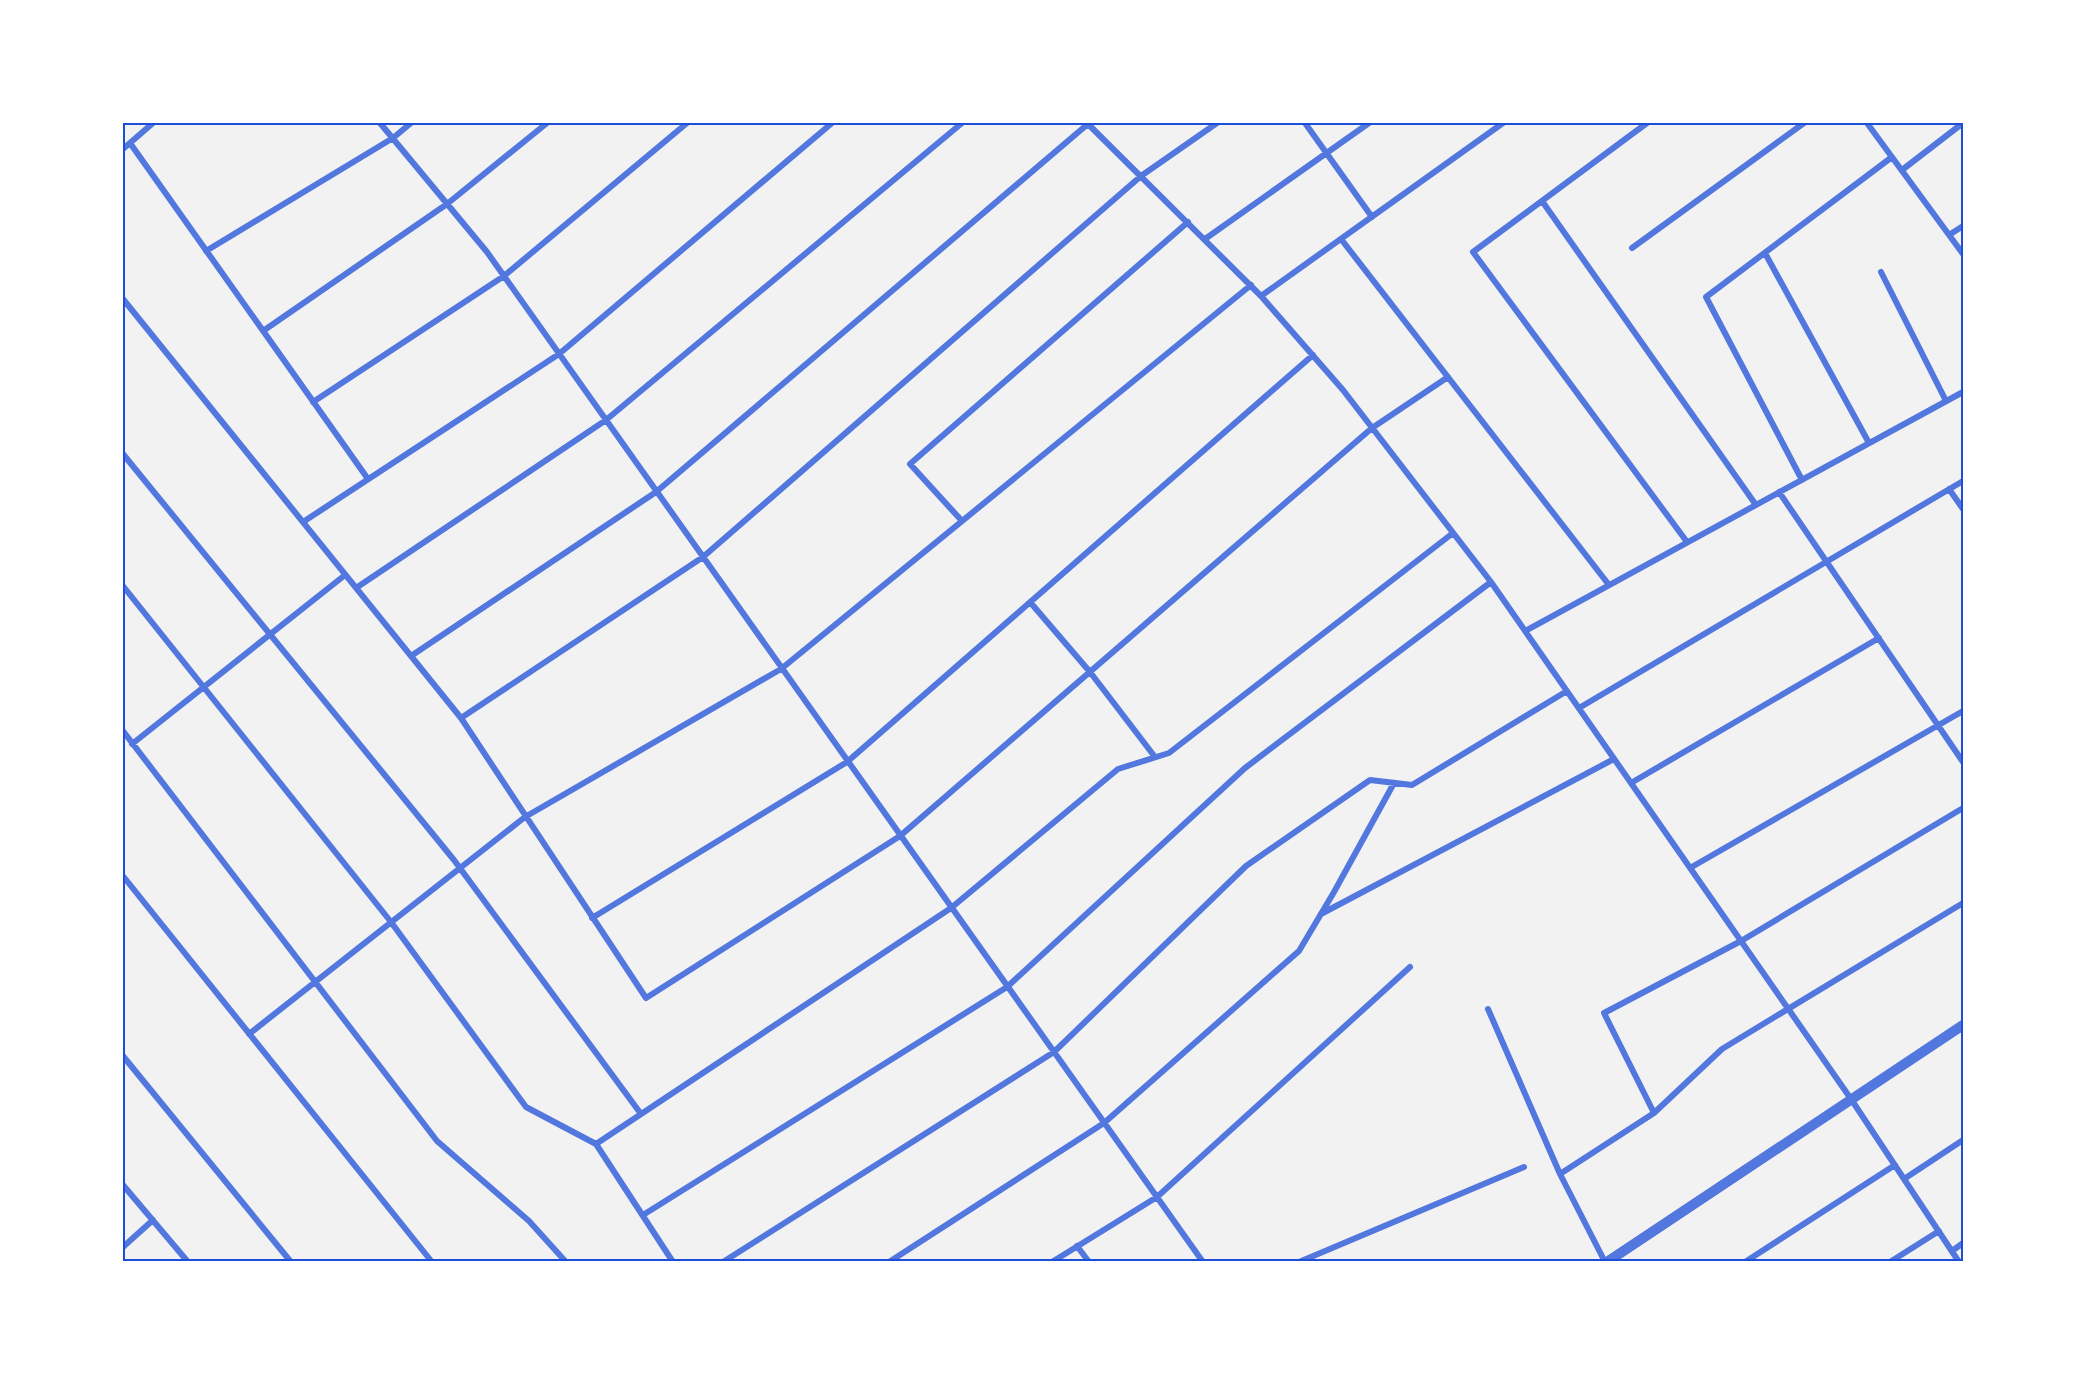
<svg xmlns="http://www.w3.org/2000/svg" width="2086" height="1385" viewBox="0 0 2086 1385" font-family="Signika,sans-serif">
	<style>
		.lines { fill: none; stroke-linecap: round; stroke-linejoin: round }
		.minor { stroke: #5277de; stroke-width: 6 }
		.tertiary { stroke: #5277de; stroke-width: 10 }
		.neatline { fill: none; stroke: #1d4ed8; stroke-width: 2 }
	</style>
	<rect width="100%" height="100%" fill="#f2f2f2"/>
	<g class="lines">
		<path class="minor" d="M380,123L487,252L1203,1262
			M1087,123L1261,296L1343,390L1491,582L1851,1099L1959,1262
			M1305,123L1372,217
			M1647,123L1473,252L1687,542
			M1867,123L1963,254
			M130,143L368,479
			M123,149L153,123
			M1902,170L1963,123
			M1542,201L1756,505
			M1949,235L1963,226
			M1205,239L1369,123
			M1341,239L1609,585
			M1632,248L1804,123
			M206,251L393,138L411,123
			M1765,253L1869,443
			M1881,272L1946,401
			M1261,296L1503,123
			M123,299L461,718L646,998L900,836L1372,428L1448,377
			M263,331L447,204L547,123
			M313,402L504,276L687,123
			M123,454L454,860L641,1114
			M1802,480L1706,297L1892,157
			M1949,489L1963,509
			M1779,492L1963,762
			M962,521L910,464L1188,222
			M303,522L559,354L832,123
			M123,586L391,922L526,1107L596,1144L673,1262
			M356,588L606,420L962,123
			M1030,602L1090,672L1155,757
			M1525,631L1963,392
			M411,656L656,492L1089,123
			M1579,708L1963,481
			M461,718L703,557L1141,176L1217,123
			M123,731L437,1141L529,1221L566,1262
			M132,744L345,575
			M1631,783L1879,638
			M1690,868L1963,711
			M123,876L432,1262
			M1321,914L1614,759
			M592,918L847,762L1313,355
			M1488,1009L1560,1174
			M249,1034L525,817L781,669L1251,285
			M123,1056L291,1262
			M1654,1113L1604,1013L1741,941L1963,808
			M596,1144L951,908L1118,769L1169,753L1453,533
			M1904,1179L1963,1140
			M123,1185L188,1262
			M643,1215L1007,987L1245,768L1491,582
			M1077,1246L1089,1262
			M123,1247L153,1220
			M1952,1251L1963,1243
			M723,1262L1054,1052L1246,866L1370,780L1412,785L1567,691
			M889,1262L1104,1123L1299,951L1334,892L1394,783
			M1052,1262L1157,1197L1410,967
			M1299,1262L1524,1167
			M1605,1262L1560,1174L1654,1113L1722,1049L1963,903
			M1745,1262L1895,1165
			M1890,1262L1939,1231"/>
		<path class="tertiary" d="M1607,1262L1963,1025"/>
	</g>
	<rect width="2086" height="1385" fill="none" stroke="#ffffff" stroke-width="249"/>
	<rect x="124" y="124" width="1838" height="1136" class="neatline"/>
</svg>
